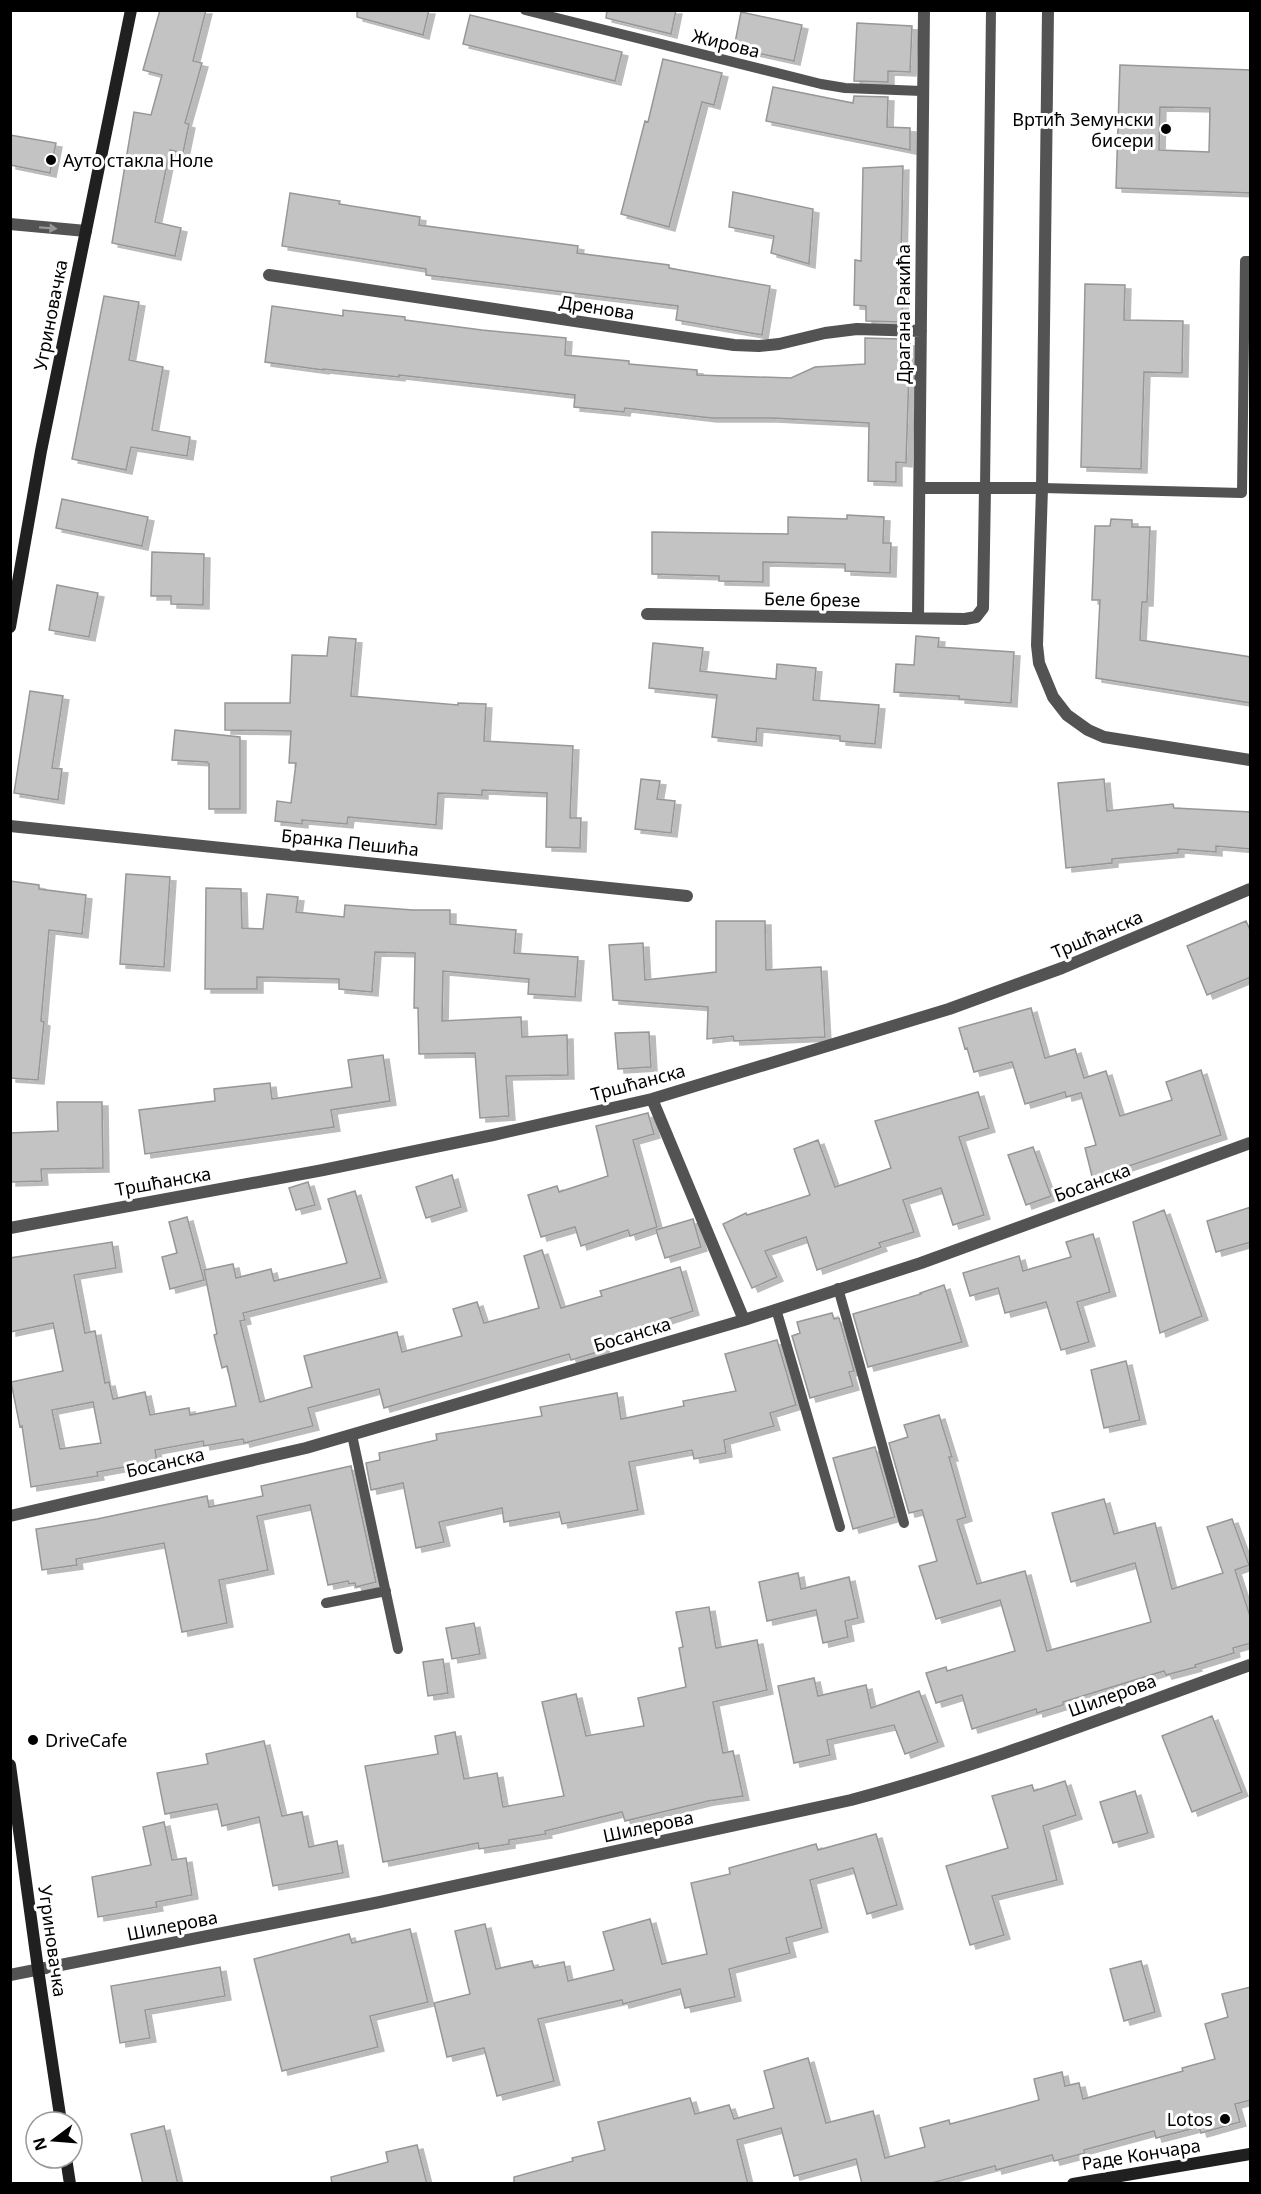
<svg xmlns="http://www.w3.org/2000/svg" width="1261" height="2194" viewBox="0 0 1261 2194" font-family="'Noto Sans',sans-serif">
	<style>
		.building { fill: #c3c3c3; stroke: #979797; stroke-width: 1.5; fill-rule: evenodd; filter: url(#shadow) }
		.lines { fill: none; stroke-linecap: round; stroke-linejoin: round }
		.lane { stroke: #535353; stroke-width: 10 }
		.street { stroke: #535353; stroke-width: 12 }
		.secondary { stroke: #202020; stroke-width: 12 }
		.oneway { fill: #989898 }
		.poi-dot { fill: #000; stroke: #fff; stroke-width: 2 }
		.labels { text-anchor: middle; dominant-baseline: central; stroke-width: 6; stroke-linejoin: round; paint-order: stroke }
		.street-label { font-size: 18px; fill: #000; stroke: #fff }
		.poi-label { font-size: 18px; fill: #000; stroke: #fff; text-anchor: end }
	</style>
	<defs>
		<filter id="shadow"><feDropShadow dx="6" dy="4" stdDeviation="0" flood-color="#0004"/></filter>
	</defs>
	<rect width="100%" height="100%" fill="#fff"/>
	<path class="building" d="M160,10H206L193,61L202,63L185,123L189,124L183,153L170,150L155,222L181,228L175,256L112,243L134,112L151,115L162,75L143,70Z
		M357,10H429L423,35L357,17Z
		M607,10H676L671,34L606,18Z
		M741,12L802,25L794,61L734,48Z
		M470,15L622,52L615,81L463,44Z
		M857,23L912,26L910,72L888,71V82L854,81Z
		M663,59L722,73L714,105L702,102L669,227L621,214L645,121L648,122Z
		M1120,65L1251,70V193L1116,188ZM1160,107L1210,108L1209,152L1159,150Z
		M773,87L853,103L854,96L888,97L887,127L910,128V150L766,121Z
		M10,135L56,143L50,173L10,165Z
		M903,166L901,262H903L902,322L866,321V306L854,305L855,260L861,261L863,168Z
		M733,192L813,209L809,264L771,253L774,236L729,227Z
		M290,193L340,201L339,204L420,217L419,225L578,246L577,253L669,265V268L770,286L762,335L676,320L678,306L426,275V269L282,246Z
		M1085,284L1125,285L1124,320L1183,321L1182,373L1144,372L1141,469L1081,467Z
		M104,296L139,302L129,360L163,367L152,430L190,437L187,456L131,447L126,470L72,459Z
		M272,306L343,316V310L405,317V320L482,330L566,338L565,355L629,361V364L697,370V375L791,378L815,367L865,364V338L901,339V342H910L906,463L896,462V482L868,481L869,423L771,418H711L625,408L624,412L574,407L575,395L399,375V377L323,369V370L265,362Z
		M62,499L148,517L142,546L56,528Z
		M847,515L884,517L883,543H891L890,573L845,571V564L763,562V582L719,581V576L652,574V532L788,534V517L847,519Z
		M1111,519L1132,520V527H1150L1147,602H1142L1140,640L1251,657V703L1096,678L1100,600H1092L1095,526H1110Z
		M152,552L204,554L203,605L171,604V596H151Z
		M57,585L98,593L89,637L49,630Z
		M916,636L939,638L938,647L1014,652L1011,703L959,699V696L894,692L896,664L914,665Z
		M329,637L356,639L351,696L458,705V703L486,704L484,741L573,746L570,818H581L580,848L546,847L547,793L482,790V795L438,793L436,825L348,817L347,824L302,820V824L275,821L277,801L291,803L296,763H289L291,731L225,730V703H290L292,655L327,656Z
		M653,643L703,648L700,671L776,679L777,664L816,668L813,700L879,705L875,744L840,741V736L757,728L756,742L712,737L717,695L649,688Z
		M30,691L63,696L52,768L62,769L58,800L14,793Z
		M175,730L240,737V809H209V764L207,762L172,760Z
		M641,779L660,781L657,799L675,801L671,833L635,829Z
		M1104,779L1107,811L1173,804L1174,808L1251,812V849L1216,846V852L1178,849V853L1112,859V863L1066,868L1058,783Z
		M126,874L170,877L164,967L120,964Z
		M10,881L39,885V889L86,895L82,934L49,930L41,1021L44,1022L38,1080L10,1078Z
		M206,888L241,889L242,928L263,929L267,894L298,897L296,912L344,917L345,905L413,910H450V924L516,930L514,953L578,957L575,997L528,994L529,979L443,971L442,1021L521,1017L522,1037L567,1035L568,1075L506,1076L509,1116L480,1118L475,1053L419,1054L418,1008H414L415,953L375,952L372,992L339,989V979L257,977V989H205Z
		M716,921H765L766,970L821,967L825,1037L734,1041L733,1036L707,1039L708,1007L613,1000L609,945L643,943L645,980L716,972Z
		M1246,921L1251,932V977L1207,995L1187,946Z
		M1031,1008L1045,1058L1075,1049L1084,1078L1106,1071L1120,1116L1172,1100L1166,1082L1201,1070L1221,1135L1123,1168L1124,1171L1093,1180L1085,1148L1096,1145L1081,1093L1066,1097L1065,1092L1025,1104L1012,1062L974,1072L967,1048L965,1049L959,1028Z
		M649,1032L651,1067L618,1069L615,1033Z
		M383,1055L390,1101L331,1110L334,1127L145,1154L139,1110L215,1101L214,1089L270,1083L272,1099L352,1087L348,1060Z
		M978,1092L989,1128L959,1137L984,1215L953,1225L941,1188L903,1200L914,1232L879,1243L881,1247L845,1260L817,1270L806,1237L765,1251L777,1277L752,1288L723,1224L746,1213L747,1215L810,1195L794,1149L818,1140L835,1187L891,1168L875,1121Z
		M57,1102H102L103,1168L41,1169L42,1181L10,1182V1133L58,1131Z
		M648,1113L654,1134L633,1140L657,1227L630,1236L628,1230L581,1246L575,1227L541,1237L528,1195L557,1186L559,1192L608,1176L596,1126Z
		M1033,1147L1051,1196L1026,1205L1008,1155Z
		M452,1175L461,1207L426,1218L416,1187Z
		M308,1182L315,1205L296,1210L289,1188Z
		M355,1191L381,1278L243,1313L245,1320L240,1321L260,1402L312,1387L304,1356L397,1332L402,1352L462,1336L453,1309L477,1302L484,1323L539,1308L524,1256L542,1250L561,1308L602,1296L600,1291L680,1267L693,1311L601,1341L604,1350L571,1360L569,1354L384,1408L379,1389L308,1408L313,1426L244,1443L243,1439L204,1446L203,1441L155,1450L157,1461L97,1472L98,1476L31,1487L22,1426L20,1427L11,1382L63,1371L53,1323L10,1332V1258L112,1242L116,1268L74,1275L85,1333L95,1331L105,1383L109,1382L113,1399L145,1392L150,1415L189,1408L190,1415L236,1406L227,1366L222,1368L214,1335L217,1334L204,1270L233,1264L236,1278L271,1269L274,1281L347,1263L328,1199ZM93,1402L101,1443L60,1449L52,1410Z
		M1251,1207V1242L1216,1252L1207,1221Z
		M1164,1210L1202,1316L1160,1333L1133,1222Z
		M187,1217L204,1280L170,1289L162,1257L177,1253L169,1222Z
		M693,1219L701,1247L665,1258L656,1230Z
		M1093,1234L1110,1292L1077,1302L1089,1342L1061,1350L1046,1302L1005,1313L998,1288L970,1296L963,1273L1019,1256L1023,1271L1071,1257L1066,1242Z
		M944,1285L962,1342L868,1367L853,1314L921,1294L920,1293Z
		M832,1313L834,1319L839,1318L854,1371L849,1372L853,1386L810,1398L792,1336L800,1333L797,1322Z
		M777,1340L796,1405L770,1413L774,1426L724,1440L726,1453L694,1459L692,1450L629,1462L638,1510L562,1524L559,1512L504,1522L502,1508L439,1522L444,1542L416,1548L403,1483L371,1490L366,1463L380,1460L379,1453L437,1440L436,1434L542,1416L540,1407L617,1393L621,1419L684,1406L683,1401L736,1391L725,1354Z
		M1126,1361L1140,1420L1104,1428L1091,1370Z
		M939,1415L952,1457H949L966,1517L957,1520L977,1584L1025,1571L1047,1651L1151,1622L1135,1563L1071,1582L1052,1513L1104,1499L1114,1534L1155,1523L1172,1589L1223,1573L1207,1527L1232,1519L1249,1565L1235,1570L1251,1619V1643L1233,1648L1234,1653L1195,1665L1196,1667L1166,1675L1164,1671L1063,1702V1705L1037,1713L1036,1709L972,1729L962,1695L936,1703L926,1673L946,1667L947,1671L1015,1651L1000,1600L936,1619L919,1566L937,1561L922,1510L909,1513L889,1443L908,1437L904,1425Z
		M875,1447L895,1517L853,1529L833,1458Z
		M351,1466L376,1582L356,1587L355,1583L349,1584L348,1581L328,1585L310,1505L257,1516L268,1570L219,1580L227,1623L182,1632L164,1543L76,1559L77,1565L42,1570L36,1529L97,1519L207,1496L209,1507L263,1496L261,1486Z
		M798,1573L801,1589L849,1577L858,1618L845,1621L848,1637L823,1643L816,1610L767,1621L759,1582Z
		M709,1607L716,1648L757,1640L767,1690L713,1702L723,1753L733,1751L743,1796L708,1801L625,1821L622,1812L545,1831L546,1834L509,1840V1844L479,1849L478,1843L383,1862L365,1766L438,1754L435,1736L455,1732L464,1779L497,1773L503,1807L564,1796L542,1702L576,1694L586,1736L644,1726L638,1698L686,1687L679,1648L683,1647L676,1612Z
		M474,1623L480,1654L452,1659L446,1628Z
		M443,1659L448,1693L428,1696L423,1662Z
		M814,1678L818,1696L866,1685L871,1708L919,1691L938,1742L905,1754L894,1725L827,1740L830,1755L794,1763L778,1686Z
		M1212,1716L1242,1792L1192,1812L1162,1736Z
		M264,1741L282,1816L302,1812L309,1847L337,1841L343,1873L273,1886L259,1817L222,1826L217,1804L165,1814L157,1773L208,1764L206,1754Z
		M1065,1781L1076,1815L1043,1826L1057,1880L992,1896L1004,1935L970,1945L946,1866L1008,1848L992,1796L1032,1785L1034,1791Z
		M1135,1791L1148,1833L1113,1843L1100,1802Z
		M164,1822L172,1860L186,1858L192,1895L156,1902L157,1907L98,1917L92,1877L151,1865L143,1827Z
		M876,1834L897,1905L867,1914L853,1868L810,1880L822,1928L786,1938L790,1953L729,1969L735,1997L685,2008L680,1989L623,2004L622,2000L538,2019L554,2081L497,2096L484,2048L447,2057L434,2003L470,1994L455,1931L485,1924L496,1969L532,1961L534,1968L564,1962L568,1981L614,1970L603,1932L650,1919L662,1964L707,1954L691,1883L730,1874L729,1868L816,1844L818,1850Z
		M410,1929L428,2002L370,2016L378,2047L282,2071L254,1959L349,1934L352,1943Z
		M1141,1961L1155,2012L1124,2021L1110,1969Z
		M220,1967L225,1996L145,2010L150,2038L120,2043L111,1986Z
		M1251,1987V2100L1235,2104L1240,2122L1201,2133L1199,2127L1156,2138L1154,2131L1084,2150L1085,2153L1054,2161L1052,2155L996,2170L995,2166L928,2184H862L856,2159L794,2176L781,2128L737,2140L748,2184H514V2177L573,2161L572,2158L605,2150L598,2122L690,2098L695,2114L729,2105L734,2119L774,2108L764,2071L808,2058L826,2123L873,2111L885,2158L925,2147L920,2128L949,2120L950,2124L1039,2100L1034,2079L1062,2072L1065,2086L1079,2083L1083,2099L1183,2071L1182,2068L1215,2059L1205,2024L1228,2017L1222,1994Z
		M164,2126L178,2184H143L131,2134Z
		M417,2145L427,2184H332L331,2177L388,2162L386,2152Z"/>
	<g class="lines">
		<path class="lane" d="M525,10L821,84L845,88L922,91
			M985,488L991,10
			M1042,488L1242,493L1245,261H1250
			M838,1288L904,1523
			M776,1309L840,1527
			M352,1435L398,1649
			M326,1603L386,1591"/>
		<path class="street" d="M1048,10L1042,488L1037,645L1039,663L1053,697L1067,715L1088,730L1104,737L1250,760
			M10,224L86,231
			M269,275L734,345L759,346L779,344L825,333L857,329L921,331
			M920,488H1042
			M647,614L965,619L976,617L983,608L985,488
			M918,618L924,10
			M10,826L687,896
			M652,1099L744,1320
			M10,1228L323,1170L493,1135L652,1099L949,1009L1062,968L1250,889
			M10,1516L306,1448L744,1320L921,1263L1250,1143
			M10,1975L380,1902L851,1800C987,1764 1118,1712 1250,1665"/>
		<path class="secondary" d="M10,627L41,451L131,10
			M10,1765L38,1969L61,2122
			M66,2158L70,2184
			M1073,2184L1250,2154"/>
	</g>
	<defs><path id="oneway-solid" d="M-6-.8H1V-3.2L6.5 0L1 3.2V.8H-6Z" transform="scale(1.5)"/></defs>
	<use class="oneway" href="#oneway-solid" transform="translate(48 228) rotate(4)"/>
	<g class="poi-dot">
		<circle cx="1166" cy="129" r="6"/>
		<circle cx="51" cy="160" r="6"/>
		<circle cx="33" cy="1740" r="6"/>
		<circle cx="1225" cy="2119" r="6"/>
	</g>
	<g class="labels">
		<g class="street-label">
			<text transform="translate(726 43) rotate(14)">Жирова</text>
			<text transform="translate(597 307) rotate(9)">Дренова</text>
			<text transform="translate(903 314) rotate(-90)">Драгана Ракића</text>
			<text transform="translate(50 315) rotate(-79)">Угриновачка</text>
			<text transform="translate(812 599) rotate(1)">Беле брезе</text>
			<text transform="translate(350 842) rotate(6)">Бранка Пешића</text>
			<text transform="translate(1097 934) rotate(-23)">Тршћанска</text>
			<text transform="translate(638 1082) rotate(-15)">Тршћанска</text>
			<text transform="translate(163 1181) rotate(-10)">Тршћанска</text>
			<text transform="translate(1092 1182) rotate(-20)">Босанска</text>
			<text transform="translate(632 1334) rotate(-17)">Босанска</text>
			<text transform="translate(165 1462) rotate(-13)">Босанска</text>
			<text transform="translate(1112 1695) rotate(-20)">Шилерова</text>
			<text transform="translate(648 1826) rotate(-12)">Шилерова</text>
			<text transform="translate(172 1925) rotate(-11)">Шилерова</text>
			<text transform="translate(53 1941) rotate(82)">Угриновачка</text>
			<text transform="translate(1141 2154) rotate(-9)">Раде Кончара</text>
		</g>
		<g class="poi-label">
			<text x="1154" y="119">Вртић Земунски<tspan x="1154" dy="21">бисери</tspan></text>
			<text x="63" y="160" text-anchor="start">Ауто стакла Ноле</text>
			<text x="45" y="1740" text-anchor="start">DriveCafe</text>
			<text x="1213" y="2119">Lotos</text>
		</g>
	</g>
	<rect width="1261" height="2194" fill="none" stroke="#000000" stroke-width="24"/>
	<g transform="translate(54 2140) rotate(254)"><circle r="28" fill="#ffffff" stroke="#999999" stroke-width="1.5"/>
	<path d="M0-4.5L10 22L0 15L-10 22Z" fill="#000000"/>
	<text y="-9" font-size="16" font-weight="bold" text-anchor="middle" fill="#000000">N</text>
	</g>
</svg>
